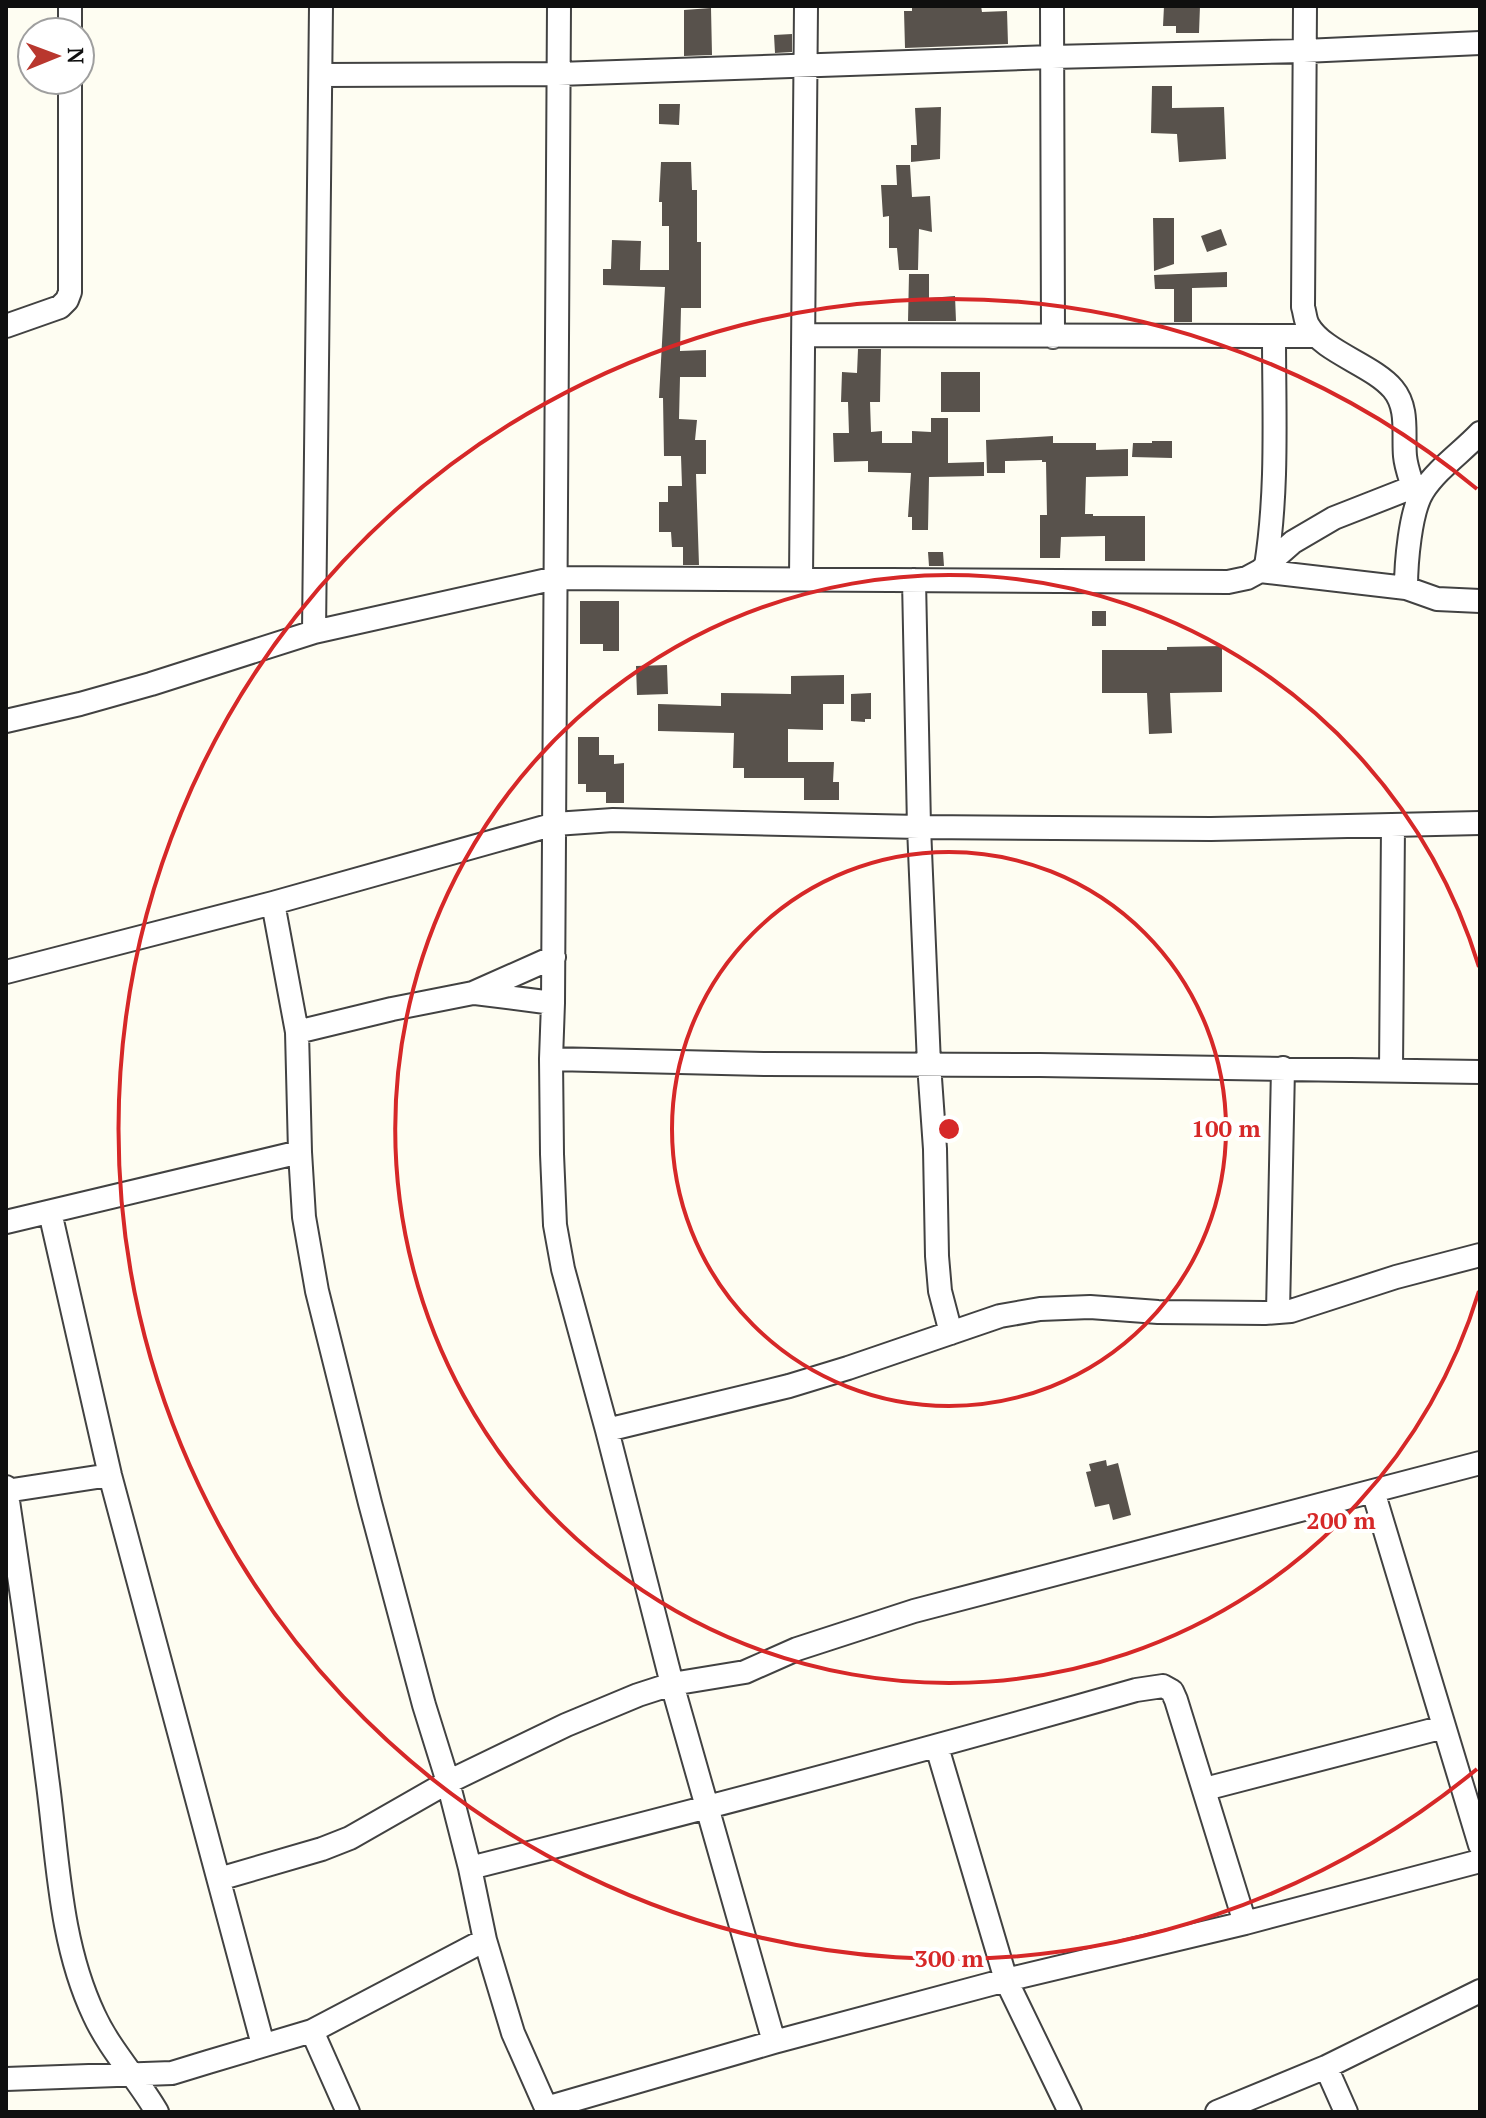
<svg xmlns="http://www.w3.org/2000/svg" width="1486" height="2118" viewBox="0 0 1486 2118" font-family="'PT Serif',serif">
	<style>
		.building { fill: #58524c }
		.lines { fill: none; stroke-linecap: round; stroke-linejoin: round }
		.minor-casing { stroke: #424242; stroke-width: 26 }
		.minor { stroke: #fff; stroke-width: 22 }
		.ring { fill: none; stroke: #d62828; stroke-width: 4 }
		.centre { fill: #d62828; stroke: #fff; stroke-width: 4 }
		.ring-label { font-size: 24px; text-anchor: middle; font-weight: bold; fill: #d62828; stroke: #fff; stroke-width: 8; stroke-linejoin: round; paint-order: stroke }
	</style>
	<rect width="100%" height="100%" fill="#fefdf2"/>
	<path class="building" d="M981,6L982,12L1007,11L1008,44L905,48L904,11H912V7Z
		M1164,6H1200L1199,33H1176V26H1163Z
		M711,8L712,55L684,56V10Z
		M792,34V52L775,53L774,35Z
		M1152,86H1172V108L1224,107L1226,159L1179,162L1177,134L1151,133Z
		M659,104H680L679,125L659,124Z
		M941,107L940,159L911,162V145H917L915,108Z
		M661,162H691L692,190H697V242H701V308H681L680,351L706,350V377H680L679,419L697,420L695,440H706V474H696L699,565H683V547H672L671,532H659V502H668V486H682L681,456H664L663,398H659L665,287L603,285V269H611L612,240L641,241L640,270H669V226H662V202H659Z
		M896,165H910L912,197L930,196L932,232L919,229L918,270H899L897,248H889V216L883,217L881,185H897Z
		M1153,218H1174V264L1154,271Z
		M1221,229L1227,245L1207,252L1201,236Z
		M1227,272V287L1192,288V322H1174V289H1155L1154,275Z
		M909,274H929V298L955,296L956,321H908Z
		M858,349H881L880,402H870L871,432L882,431V443H912V431L931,432V418H948V463L984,462V476L929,477L928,530H912V517H908L911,473L868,472V461L834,462L833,433H849L848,402H841L842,372L857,373Z
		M941,372H980V412H941Z
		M1053,436V443H1096V450L1128,449V476L1086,477L1085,514H1093V516H1145V561H1105V536L1061,537L1060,558H1040V515H1047L1046,462H1042V460L1005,461V473H987L986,440Z
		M1152,441H1172V458L1132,457L1133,443H1152Z
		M928,552H943L944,566H929Z
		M580,601H619V651H603V644H580Z
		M1092,611H1106V626H1092Z
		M1222,646V692L1170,693L1172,733L1149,734L1147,693H1102V650H1167V647Z
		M667,665L668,694L637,695L636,666Z
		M844,675V704H823V730L788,729V762H834L833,782H839V800H804V778H744V768H733L734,733L658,731V704L721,706V693L791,694V676Z
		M871,693V719H865V722L851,721V694Z
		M578,737H599V755H614V764L624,763V803H606V792H586V784H578Z
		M1106,1460L1107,1466L1118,1463L1131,1515L1113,1520L1109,1504L1095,1507L1086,1472L1091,1471L1089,1464Z"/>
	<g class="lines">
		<defs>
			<path id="minor" d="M70,6V32
				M559,6L553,1003L551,1059L552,1154L555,1225L563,1269L607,1430L672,1684L774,2042
				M1052,6L1053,337
				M1305,6L1303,307C1305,313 1305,320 1308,325C1323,352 1373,365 1393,389C1409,408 1403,434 1405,456C1406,467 1410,477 1413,487
				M321,75L558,74L1052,57L1304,51L1480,43
				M6,326L60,307L67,300L70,292V80
				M804,335L1316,336
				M1480,433C1462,452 1437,469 1423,491C1410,511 1406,564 1406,588L1437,599L1480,601
				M1266,566C1278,490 1274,413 1274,336
				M1260,571L1406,588
				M801,579L806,6
				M914,580L919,827L929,1064L935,1149L937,1256L940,1291L951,1333
				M314,632L321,6
				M6,721L80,704L151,684L314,632L556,578L1228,582L1247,578L1260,571L1293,542L1334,518L1413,487L1423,491
				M273,903L297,1032L300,1152L304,1217L317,1291L370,1503L424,1705L448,1782L470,1868L485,1940L513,2033L548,2112
				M6,972L273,903L555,824L613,820L919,827L1211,829L1480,823
				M475,993L553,1003
				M297,1032L392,1009L473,993L554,957
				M551,1059L767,1064L1040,1065L1480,1072
				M1391,1070L1393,825
				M50,1212L110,1475L263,2045
				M6,1222L300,1152
				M1278,1312L1283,1068
				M607,1430L789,1386L848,1368L1000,1316L1040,1309L1090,1307L1158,1312L1265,1313L1291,1311L1396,1277L1480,1255
				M6,1487C20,1584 35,1680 47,1777C58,1857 59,1941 94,2015C110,2050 138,2079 157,2112
				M6,1491L110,1475
				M1373,1491L1480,1845
				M937,1747L1006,1980L1070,2112
				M1205,1789L1444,1727
				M470,1868C693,1812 915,1753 1136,1690L1163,1686L1172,1691L1176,1700L1245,1923
				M219,1879L322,1849L350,1838L448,1782L566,1725L638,1695L672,1684L745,1672L797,1649L914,1611L1480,1463
				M312,2031L348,2112
				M1326,2067L1346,2112
				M6,2079L172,2073L208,2062L312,2031L485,1940
				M546,2108L774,2042L1006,1980L1245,1923L1480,1861
				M1217,2112L1326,2067L1480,1991"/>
		</defs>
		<use href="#minor" class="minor-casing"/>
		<use href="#minor" class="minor"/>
	</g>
	<g class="ring">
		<circle cx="949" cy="1129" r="277"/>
		<path d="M1479 1291A554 554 0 1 1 1479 967"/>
		<path d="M1477 1769A830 830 0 1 1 1477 489"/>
	</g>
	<circle cx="949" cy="1129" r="12" class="centre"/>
	<g class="ring-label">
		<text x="1226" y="1137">100 m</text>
		<text x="1341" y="1529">200 m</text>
		<text x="949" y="1967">300 m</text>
	</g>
	<rect width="1486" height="2118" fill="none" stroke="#0f0f0f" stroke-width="16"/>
	<g transform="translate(56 56) rotate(89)"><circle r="38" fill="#ffffff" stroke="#9f9f9f" stroke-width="2"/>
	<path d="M0-6L14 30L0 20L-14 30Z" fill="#b9372e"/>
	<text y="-12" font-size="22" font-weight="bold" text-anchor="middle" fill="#0f0f0f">N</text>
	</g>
</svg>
